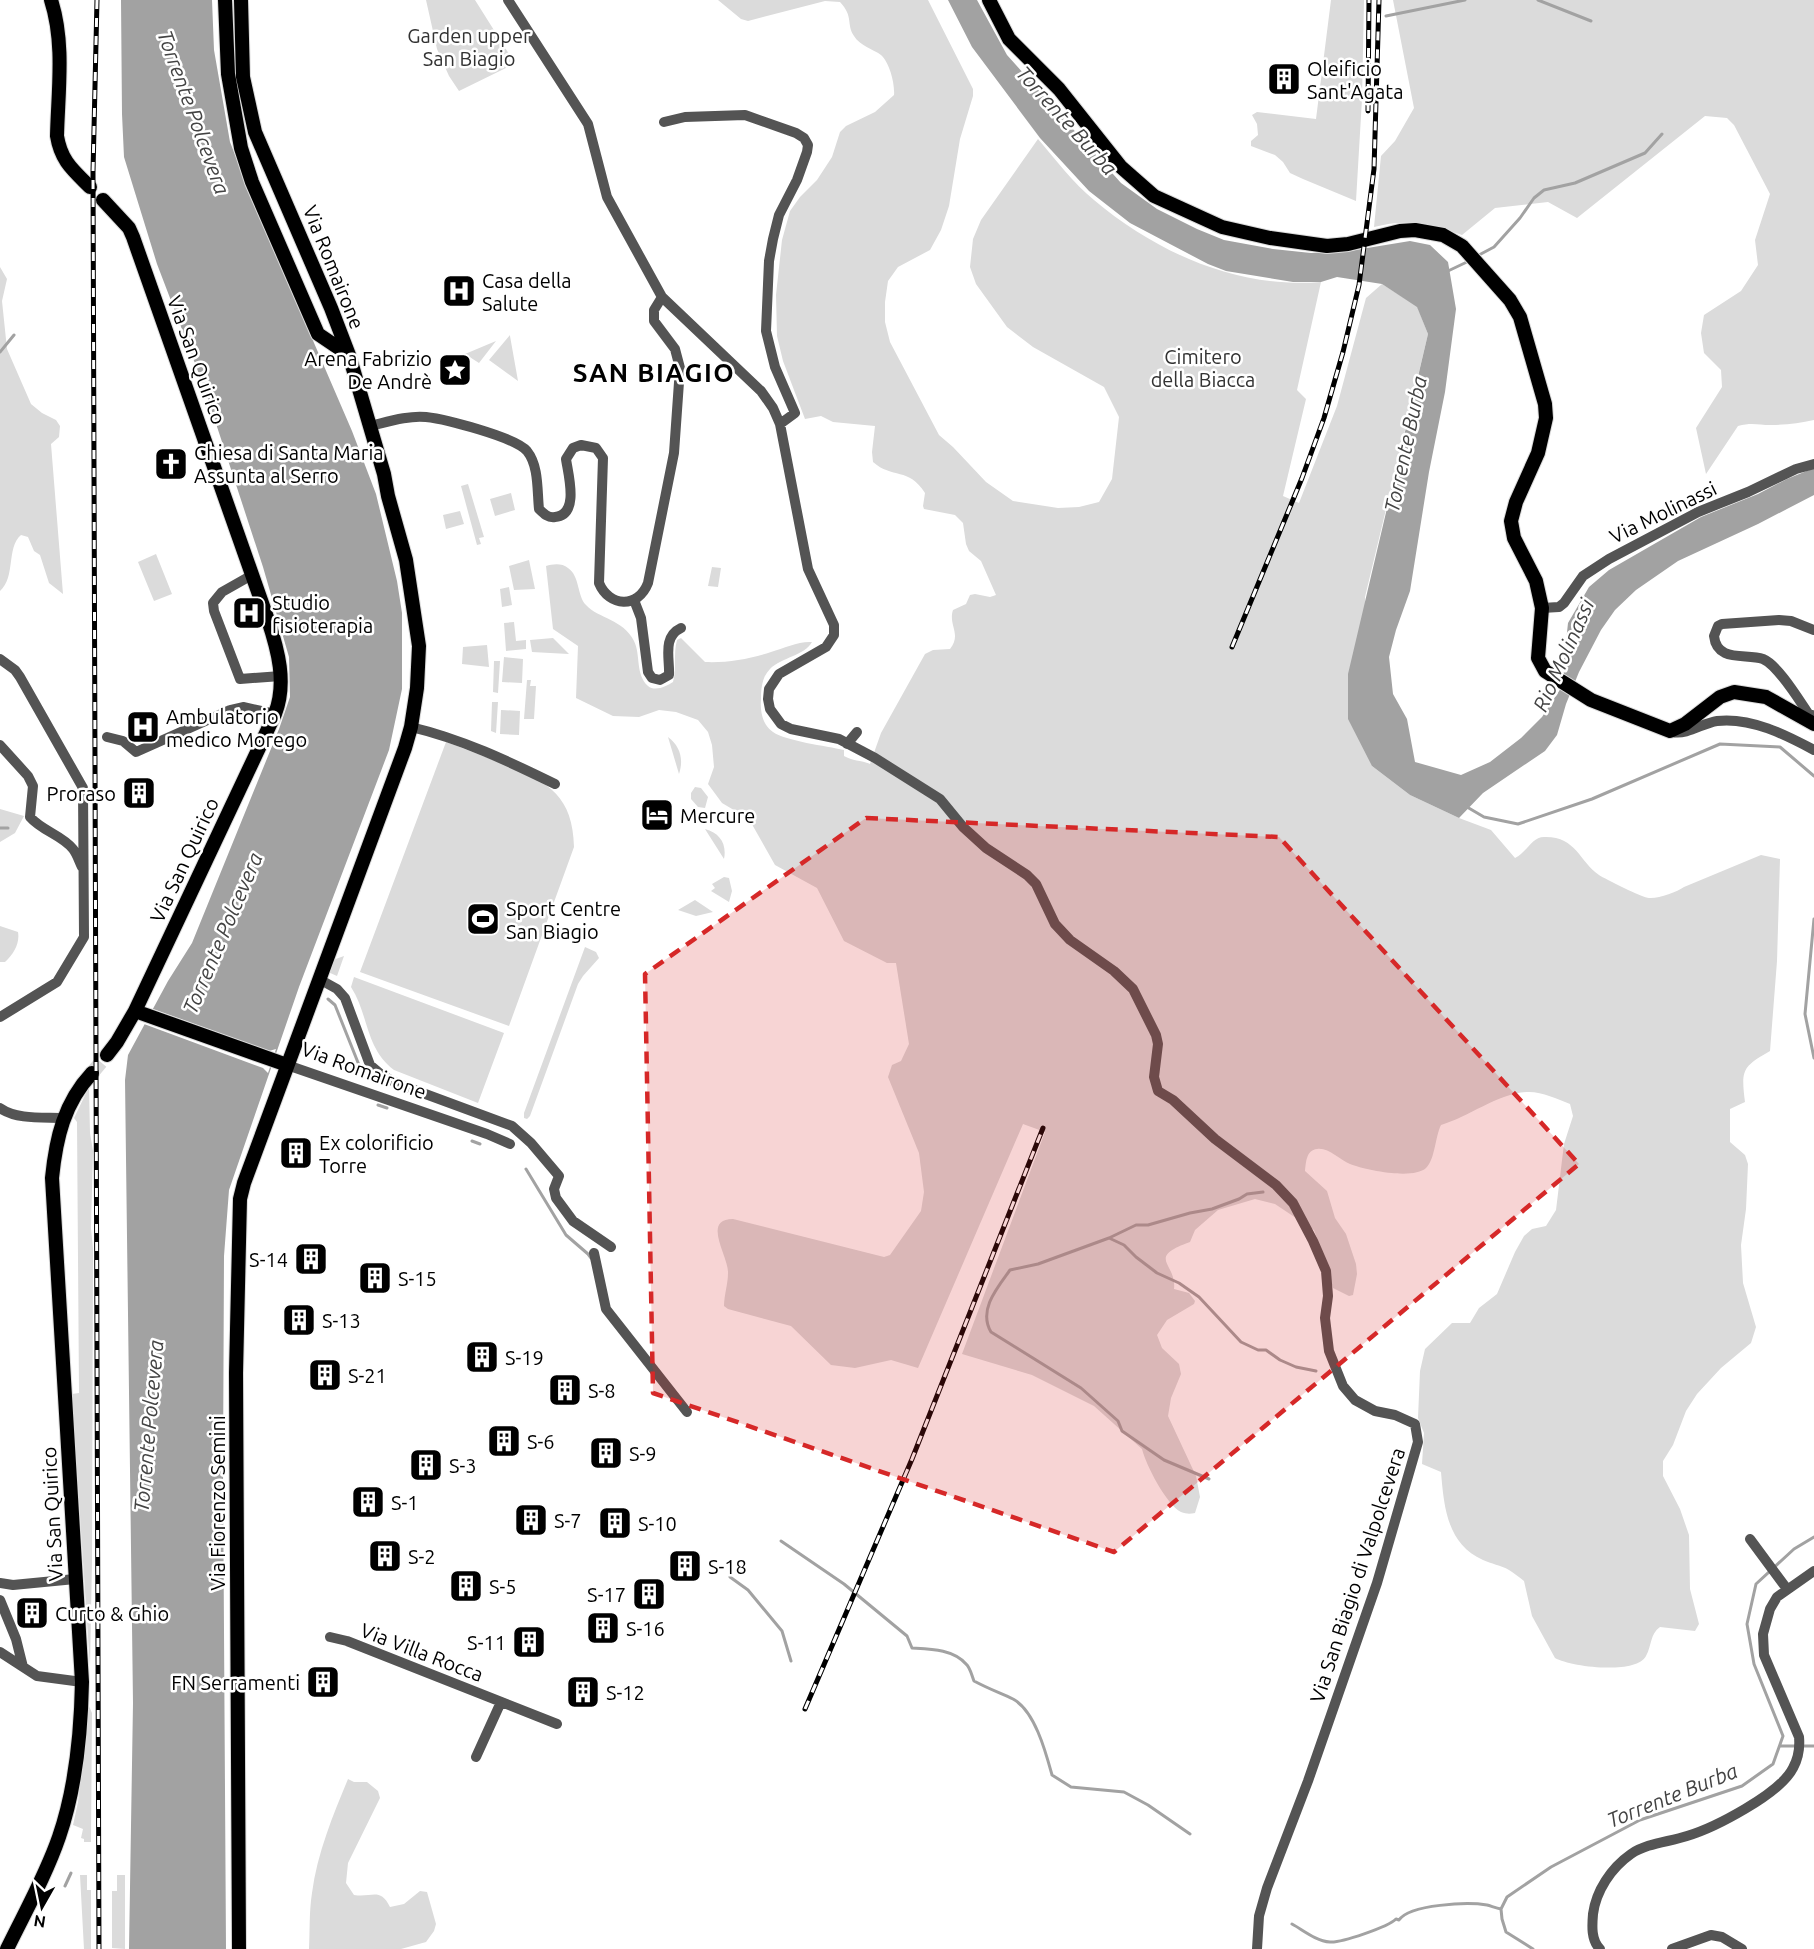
<svg xmlns="http://www.w3.org/2000/svg" width="1814" height="1949" viewBox="0 0 1814 1949" font-family="Ubuntu,sans-serif">
	<style>
		.green { fill: #dbdbdb }
		.water { fill: #a2a2a2 }
		.pier { fill: #fff }
		.lines { fill: none; stroke-linecap: round; stroke-linejoin: round }
		.stream { stroke: #a2a2a2; stroke-width: 3 }
		.major-tunnel { stroke: #d9d9d9; stroke-width: 14; stroke-dasharray: 14 7; stroke-linecap: butt }
		.major-casing { stroke: #dbdbdb; stroke-width: 16 }
		.minor { stroke: #545454; stroke-width: 10 }
		.major { stroke: #000; stroke-width: 14 }
		.rail-casing { stroke: #000; stroke-width: 5 }
		.rail { stroke: #fff; stroke-width: 3; stroke-dasharray: 9; stroke-linecap: butt }
		.marked { fill: #d62828; fill-opacity: 0.2; stroke: #d62828; stroke-width: 4.5; stroke-dasharray: 12 8; stroke-linejoin: round }
		.labels { text-anchor: middle; dominant-baseline: central; stroke-width: 5; stroke-linejoin: round; paint-order: stroke }
		.park-label { font-size: 20px; fill: #323232; stroke: #fff }
		.poi-label { font-size: 20px; fill: #000; stroke: #fff; text-anchor: start }
		.street-label { font-size: 20px; fill: #000; stroke: #fff }
		.water-label { font-size: 21px; font-style: italic; fill: #434343; stroke: #fff }
		.district-label { font-size: 26px; font-weight: bold; letter-spacing: 1.5px; fill: #000; stroke: #fff }
	</style>
	<rect width="100%" height="100%" fill="#fff"/>
	<path class="green" d="M426,0H475L509,54L510,66L459,91L449,76L437,49Z
		M718,0H928L973,89V96L960,139L949,206L941,230L930,250L898,267L888,281L885,302V322L890,342L939,435L953,447L986,482L1013,501L1058,508L1079,507L1099,502L1112,479L1119,417L1104,387L1033,347L1007,327L976,284L970,267L973,239L981,220L1038,139C1056,160 1073,183 1094,200C1157,253 1238,289 1321,282L1297,390L1306,399L1283,496L1299,503L1337,406L1366,298L1382,284L1417,306L1428,334L1365,597L1372,766L1410,795L1459,818L1491,830L1515,858C1527,852 1532,837 1544,837C1576,836 1579,861 1599,875C1605,879 1643,898 1649,898C1658,899 1677,892 1684,887L1761,855L1780,859L1777,961L1770,1051C1742,1067 1741,1070 1745,1102L1730,1109V1142L1745,1155L1748,1164L1746,1209L1741,1245L1743,1283L1756,1327L1751,1343L1721,1368L1697,1394L1686,1411L1673,1445L1663,1461V1476L1680,1509L1689,1535L1690,1589L1699,1624L1695,1631L1660,1627C1650,1634 1652,1645 1646,1656C1636,1675 1571,1667 1555,1658L1532,1616L1524,1581C1519,1577 1514,1573 1509,1570C1501,1565 1491,1564 1483,1560C1447,1544 1444,1507 1441,1472L1422,1464L1424,1433L1418,1418L1420,1371L1425,1349L1452,1323H1470L1479,1308L1497,1294L1515,1252L1524,1236L1532,1229L1546,1226L1556,1210L1564,1144L1573,1116L1570,1104C1557,1099 1543,1092 1529,1092C1500,1092 1469,1117 1441,1125C1435,1137 1435,1160 1426,1168C1413,1180 1365,1170 1350,1164C1340,1160 1328,1147 1317,1149C1306,1150 1306,1163 1305,1171L1327,1191L1335,1218L1346,1234L1356,1264L1357,1274L1353,1295L1349,1296L1333,1288L1324,1257L1314,1230L1275,1204L1255,1199L1218,1210L1195,1230L1190,1242C1145,1258 1177,1263 1174,1289L1189,1293L1195,1301L1194,1304L1167,1320L1157,1335L1162,1348L1179,1364L1181,1374L1171,1398L1168,1416L1196,1476L1200,1497L1195,1513C1190,1514 1186,1514 1181,1512C1166,1504 1146,1465 1142,1449L1094,1406L1032,1375L962,1354L1045,1132L1023,1124L918,1368L891,1360L855,1368L831,1365L791,1326L728,1309L724,1306C724,1295 728,1284 728,1273C729,1257 701,1219 733,1219L884,1257L890,1255L921,1211L924,1192L919,1153L888,1077L892,1065L901,1061L909,1044L896,963H887L844,941L817,888L775,865L749,819L722,803L708,784L714,767L712,745L708,732L698,720L676,712L659,710L639,717L613,716L576,698L578,646L553,629L546,566C553,564 562,563 568,568C580,576 577,596 586,605C599,619 623,619 634,641C641,655 635,674 648,686C655,692 667,686 673,682C677,668 673,654 677,640L681,638L705,662C727,663 750,659 771,652C784,648 799,641 812,642C804,656 782,657 770,669C762,677 761,688 761,699C760,711 762,724 773,732C786,741 826,746 844,750V756C852,761 861,760 870,764L881,733L925,654L933,650L950,649C962,634 948,625 953,610L966,604L970,595L975,594L990,597L996,595L981,561L969,551L966,544L963,523L955,515L924,509L923,506L925,493C909,467 892,479 873,462L872,452L875,426L833,422L821,416L805,419L783,361L777,336L776,295L782,240L790,211L800,197L817,180L832,157L840,132L846,126L875,112L894,95C895,85 890,63 881,55C873,49 860,46 854,36C846,24 854,17 840,2L825,1L748,21L741,19Z
		M1331,0H1364L1362,99L1356,201L1303,179L1290,173L1283,162L1275,155L1251,146V141L1258,135L1257,124L1252,115L1257,112L1316,119Z
		M1393,0H1814V420C1800,423 1786,425 1771,425C1758,425 1752,422 1738,426L1706,474L1696,428L1722,387L1721,370L1704,353L1701,333L1704,315L1741,291L1758,265L1755,240L1770,194L1734,125L1727,118L1705,116L1577,218L1548,202L1495,208L1462,235C1431,224 1406,218 1374,227L1381,156L1395,141L1414,108Z
		M0,267L7,279L2,301L7,349L31,404L42,413L56,420L60,426L59,437L51,444L63,594L49,583L40,555L34,551L28,537L21,535C6,548 16,577 0,591Z
		M510,335V336L518,381L489,360Z
		M496,341L479,363L465,354Z
		M468,484L484,537L479,538L481,544L477,545L461,486Z
		M511,493L515,510L495,516L490,499Z
		M460,511L464,524L446,529L443,515Z
		M156,554L172,594L154,601L138,562Z
		M529,560L535,589L514,590L509,566Z
		M712,567L721,568L718,587L708,586Z
		M509,587L512,605L502,607L500,589Z
		M514,622L516,641L526,640V649L506,651L504,623Z
		M553,638L569,654L532,652L530,640Z
		M487,645L489,667L462,664L463,647Z
		M504,657L523,659L522,683L502,682Z
		M494,661H500L498,693L493,692Z
		M527,680H531L530,686H536L534,719H524Z
		M492,702H498L496,733L491,731Z
		M501,710L520,711L519,735L500,734Z
		M668,737C680,746 684,759 679,774Z
		M446,742C465,749 484,756 503,764C547,781 573,795 574,847L509,1026L360,972Z
		M695,787L701,788L708,797L705,808L698,807L691,799V793Z
		M0,809L24,816L15,833L0,842Z
		M705,829C720,833 727,844 724,859Z
		M724,877L729,878L732,891L729,902L711,891L715,888L712,884Z
		M695,900L713,912L696,916L678,910Z
		M0,926L18,932C20,943 14,954 5,962H0Z
		M585,947L596,952L599,958L583,976L578,984L530,1116L527,1119L524,1118V1113Z
		M344,956L337,976L328,972L333,960Z
		M354,977L504,1033L478,1103L394,1070C365,1048 369,1015 351,987Z
		M89,1087L90,1133L93,1151L91,1228L93,1249L92,1562L90,1667L72,1394L79,1393L77,1122L74,1118Z
		M88,1704L92,1713L91,1842H84V1839L81,1838L83,1829L73,1825L78,1802Z
		M348,1779L354,1782H367L378,1791L380,1798L348,1863L346,1883L354,1895C372,1898 380,1887 390,1907L404,1904L420,1891L427,1892L436,1924L434,1931L426,1942L401,1949H309C310,1931 309,1912 312,1893C317,1854 333,1815 348,1779Z
		M80,1875H87V1890H91V1949H84Z
		M117,1875H125V1949L112,1948V1891H117Z"/>
	<path class="water" d="M121,0H212L214,50L230,142L261,220L352,431L376,494L397,581L402,613V689L389,750L299,987L229,1190L224,1256L223,1471L226,1949H129L133,1703L125,1080L128,1055L168,981L192,943L279,729L290,697L289,657L263,567L204,387L157,264L124,157L122,114Z
		M948,0H977L1007,55L1121,183L1157,209L1197,229L1224,240L1273,249L1311,253L1343,252L1410,241L1430,245L1448,262L1456,309L1445,392L1429,472L1410,591L1396,630L1389,657L1393,694L1407,719L1415,762L1461,775L1490,762L1521,738L1542,717L1561,688L1568,623L1589,587L1609,570L1701,517L1758,494L1787,479L1814,468V495L1758,524L1678,561L1636,590L1615,610L1601,630L1579,672L1566,704L1557,735L1545,751L1483,793L1459,818L1410,795L1372,766L1348,719V674L1428,334L1417,307L1382,284L1337,277L1321,282H1293L1226,271L1208,264L1130,223L1089,191L1040,138L972,47Z"/>
	<path class="pier" d="M153,1009L269,1051L276,1049L268,1073L263,1068L144,1024Z"/>
	<g class="lines">
		<path class="stream" d="M1538,0L1591,21
			M1386,16L1465,0
			M1477,256L1494,247L1520,218L1534,198L1544,190L1575,183L1645,153L1662,134
			M1448,271L1469,261
			M0,352L14,335
			M1467,807L1484,817L1518,824L1592,799L1720,744L1780,747L1814,776
			M0,828H8
			M1814,919L1805,1014L1814,1058
			M328,999L335,1005L359,1065L367,1077
			M378,1105L387,1108
			M472,1141L480,1144
			M526,1169L566,1235L588,1254L591,1258
			M1109,1238L1136,1225H1148L1190,1213L1212,1209L1239,1199L1247,1194L1263,1192
			M1209,1479L1164,1460L1122,1431L1118,1421L1081,1388L991,1332C978,1310 997,1288 1010,1270L1038,1264L1109,1238L1124,1245L1136,1257L1157,1273L1179,1283L1199,1297L1241,1342L1258,1350H1266L1280,1360L1296,1367L1316,1371
			M781,1541L844,1584L907,1636L912,1648C930,1649 953,1649 966,1664C970,1667 972,1676 974,1681C987,1688 1000,1693 1013,1699C1035,1711 1046,1753 1052,1775L1071,1787L1124,1792L1148,1805L1190,1834
			M730,1577L748,1590L782,1631L791,1661
			M1780,1746H1814
			M65,1886L71,1873
			M1292,1924C1303,1930 1316,1941 1330,1942C1341,1943 1388,1927 1396,1919L1399,1920C1410,1904 1468,1902 1487,1905C1491,1906 1496,1908 1501,1909
			M1533,1949L1506,1932L1502,1919L1501,1909L1507,1897L1551,1867L1640,1820L1742,1786L1773,1764L1783,1736L1754,1664L1747,1624L1756,1584L1794,1549L1814,1537"/>
		<path class="major-tunnel" d="M92,1073L107,1055"/>
		<defs>
			<path id="major" d="M51,0C65,43 58,92 57,136C61,161 73,170 90,187
				M225,0L228,74L241,148L252,182L318,334L349,355
				M989,0L1009,39L1059,89L1121,167L1154,196L1222,227L1270,238L1327,246L1348,244L1400,231L1415,230L1443,235L1462,246L1510,300L1520,317L1545,404L1546,418L1538,453L1516,502L1511,521L1514,538L1536,581L1542,608L1538,658L1545,671L1591,700L1670,731L1685,724L1720,697L1734,692L1766,697L1814,724
				M103,200L129,228L133,237L268,620C278,650 287,683 275,714L135,1011L117,1042L107,1055
				M135,1011L287,1065
				M7,1949C25,1912 46,1875 59,1837C76,1788 81,1734 82,1682L52,1178C56,1138 64,1103 92,1073
				M239,1949L236,1373L240,1199L244,1183L405,748L411,727L417,688L419,646L406,560L388,496L384,474L349,355L331,308L255,132L243,77L241,0"/>
		</defs>
		<use href="#major" class="major-casing"/>
		<path class="minor" d="M508,0L588,124L607,197L662,297L761,391L773,408L780,424L808,569L834,625V635L826,647L779,674L769,689L768,699L770,709L781,724L791,729L839,739L875,758L940,799L963,827L986,848L1027,875L1036,884L1055,924L1070,940L1114,971L1133,989L1156,1035L1158,1044L1154,1077L1158,1091L1173,1100L1215,1139L1276,1185L1293,1203L1313,1241L1326,1271L1328,1296L1325,1318L1329,1351L1343,1386L1355,1400L1375,1411L1395,1415L1415,1424L1418,1442L1377,1583L1308,1781L1267,1888L1259,1916L1257,1949
			M664,122L685,117L745,115L796,133L804,138L808,145L807,152L797,180L779,215L773,239L769,261L766,331L775,367L795,413L780,424
			M370,426C387,422 409,415 426,417C445,419 515,437 527,451C539,466 537,490 539,509C544,514 548,518 555,517C580,515 568,474 566,459L573,448L581,445L596,448L603,458L599,583C609,607 638,609 648,583L674,453L680,368L675,349L654,321V310L662,297
			M252,575L222,592L213,603L214,611L240,679L281,676
			M634,600L641,618L648,672L652,678L660,680L669,675C670,659 662,637 681,628
			M1542,608L1559,607L1564,603L1583,576L1609,559L1698,512L1748,492L1796,469L1814,464
			M1814,630L1791,621L1779,620L1722,624L1718,626L1714,636C1717,663 1746,653 1763,659C1778,665 1799,700 1808,713L1814,716
			M0,659L15,670L20,677L83,788L84,937L57,982L0,1017
			M411,727C462,739 508,761 555,784
			M1673,732C1687,735 1703,723 1717,721C1751,717 1786,735 1814,750
			M107,737L123,741L136,752L230,710L243,707L275,714
			M847,744L857,732
			M0,745L28,776L33,786L30,817C42,831 62,835 73,849C77,854 79,861 82,867
			M319,979L337,989L345,998L370,1065L383,1076L401,1085L512,1126L531,1143L559,1176L554,1189L556,1198L573,1221L611,1247
			M287,1065L487,1134L510,1144
			M0,1108C17,1120 44,1117 63,1118
			M594,1253L606,1309L687,1412
			M1750,1539L1787,1589
			M0,1583L13,1585L75,1579
			M0,1600L16,1639L23,1667
			M330,1637L347,1641L557,1724
			M0,1652L37,1676L82,1682
			M476,1757L501,1702
			M1600,1949C1591,1940 1592,1926 1593,1914C1596,1891 1611,1868 1631,1854C1647,1843 1669,1842 1687,1836C1714,1828 1780,1794 1793,1768C1798,1759 1800,1748 1799,1737L1764,1655L1763,1634L1770,1609L1777,1597L1814,1571
			M1672,1949L1711,1935L1722,1937L1742,1949"/>
		<use href="#major" class="major"/>
		<defs>
			<path id="rail" d="M97,0L93,172L99,1949
				M1368,111L1369,0
				M1232,647L1302,478L1324,418L1343,352L1359,285L1374,169L1379,0
				M805,1709L912,1459L1043,1128"/>
		</defs>
		<use href="#rail" class="rail-casing"/>
		<use href="#rail" class="rail"/>
	</g>
	<path class="marked" d="M866,818L1279,837L1579,1164L1114,1552L653,1393L645,974Z"/>
	<defs>
		<symbol id="building-square" viewBox="-11 -11 22 22"><rect x="-9" y="-9" width="18" height="18" rx="4" fill="#000" stroke="#fff"/><path d="M-4-6H4V6H1V3H-1V6H-4ZM-2.5-4.3h1.7v1.8h-1.7ZM.8-4.3h1.7v1.8H.8ZM-2.5-1h1.7V.8h-1.7ZM.8-1h1.7V.8H.8Z" fill="#fff"/></symbol>
		<symbol id="hospital-square" viewBox="-11 -11 22 22"><rect x="-9" y="-9" width="18" height="18" rx="4" fill="#000" stroke="#fff"/><path d="M-5-5h3v3.5h4V-5h3V5h-3V1.5h-4V5h-3Z" fill="#fff"/></symbol>
		<symbol id="sight-square" viewBox="-11 -11 22 22"><rect x="-9" y="-9" width="18" height="18" rx="4" fill="#000" stroke="#fff"/><path d="M0-6L1.8-2.2L6-1.7L2.9 1.2L3.7 5.4L0 3.3L-3.7 5.4L-2.9 1.2L-6-1.7L-1.8-2.2Z" fill="#fff"/></symbol>
		<symbol id="church-square" viewBox="-11 -11 22 22"><rect x="-9" y="-9" width="18" height="18" rx="4" fill="#000" stroke="#fff"/><path d="M-1.2-6h2.4v3.5h3.3v2.4h-3.3V6h-2.4V-.1h-3.3v-2.4h3.3Z" fill="#fff"/></symbol>
		<symbol id="hotel-square" viewBox="-11 -11 22 22"><rect x="-9" y="-9" width="18" height="18" rx="4" fill="#000" stroke="#fff"/><path d="M-6-4.5h1.5V1H6V5H4.5V3h-9V5H-6ZM-4 0a1.8 1.8 0 1 1 3.6 0ZM.5 0V-2.5h3Q6-2.5 6 0Z" fill="#fff"/></symbol>
		<symbol id="stadium-square" viewBox="-11 -11 22 22"><rect x="-9" y="-9" width="18" height="18" rx="4" fill="#000" stroke="#fff"/><path d="M0-5a6.5 5 0 1 0 0 10a6.5 5 0 1 0 0-10ZM-3.5-1.8h7v3.6h-7Z" fill="#fff"/></symbol>
	</defs>
	<g fill-rule="evenodd">
		<use href="#building-square" x="1265" y="60" width="38" height="38"/>
		<use href="#hospital-square" x="440" y="272" width="38" height="38"/>
		<use href="#sight-square" x="436" y="351" width="38" height="38"/>
		<use href="#church-square" x="152" y="445" width="38" height="38"/>
		<use href="#hospital-square" x="230" y="594" width="38" height="38"/>
		<use href="#hospital-square" x="124" y="708" width="38" height="38"/>
		<use href="#building-square" x="120" y="774" width="38" height="38"/>
		<use href="#hotel-square" x="638" y="796" width="38" height="38"/>
		<use href="#stadium-square" x="464" y="900" width="38" height="38"/>
		<use href="#building-square" x="277" y="1134" width="38" height="38"/>
		<use href="#building-square" x="292" y="1240" width="38" height="38"/>
		<use href="#building-square" x="356" y="1259" width="38" height="38"/>
		<use href="#building-square" x="280" y="1301" width="38" height="38"/>
		<use href="#building-square" x="463" y="1338" width="38" height="38"/>
		<use href="#building-square" x="306" y="1356" width="38" height="38"/>
		<use href="#building-square" x="546" y="1371" width="38" height="38"/>
		<use href="#building-square" x="485" y="1422" width="38" height="38"/>
		<use href="#building-square" x="587" y="1434" width="38" height="38"/>
		<use href="#building-square" x="407" y="1446" width="38" height="38"/>
		<use href="#building-square" x="349" y="1483" width="38" height="38"/>
		<use href="#building-square" x="512" y="1501" width="38" height="38"/>
		<use href="#building-square" x="596" y="1504" width="38" height="38"/>
		<use href="#building-square" x="366" y="1537" width="38" height="38"/>
		<use href="#building-square" x="666" y="1547" width="38" height="38"/>
		<use href="#building-square" x="447" y="1567" width="38" height="38"/>
		<use href="#building-square" x="630" y="1575" width="38" height="38"/>
		<use href="#building-square" x="13" y="1594" width="38" height="38"/>
		<use href="#building-square" x="584" y="1609" width="38" height="38"/>
		<use href="#building-square" x="510" y="1623" width="38" height="38"/>
		<use href="#building-square" x="304" y="1663" width="38" height="38"/>
		<use href="#building-square" x="564" y="1673" width="38" height="38"/>
	</g>
	<g class="labels">
		<g class="park-label">
			<text x="469" y="35">Garden upper<tspan x="469" dy="23">San Biagio</tspan></text>
			<text x="1203" y="356">Cimitero<tspan x="1203" dy="23">della Biacca</tspan></text>
		</g>
		<g class="poi-label">
			<text x="1307" y="68">Oleificio<tspan x="1307" dy="23">Sant'Agata</tspan></text>
			<text x="482" y="280">Casa della<tspan x="482" dy="23">Salute</tspan></text>
			<text x="432" y="358" text-anchor="end">Arena Fabrizio<tspan x="432" dy="23">De Andrè</tspan></text>
			<text x="194" y="452">Chiesa di Santa Maria<tspan x="194" dy="23">Assunta al Serro</tspan></text>
			<text x="272" y="602">Studio<tspan x="272" dy="23">fisioterapia</tspan></text>
			<text x="166" y="716">Ambulatorio<tspan x="166" dy="23">medico Morego</tspan></text>
			<text x="116" y="793" text-anchor="end">Proraso</text>
			<text x="680" y="815">Mercure</text>
			<text x="506" y="908">Sport Centre<tspan x="506" dy="23">San Biagio</tspan></text>
			<text x="319" y="1142">Ex colorificio<tspan x="319" dy="23">Torre</tspan></text>
			<text x="288" y="1259" text-anchor="end">S-14</text>
			<text x="398" y="1278">S-15</text>
			<text x="322" y="1320">S-13</text>
			<text x="505" y="1357">S-19</text>
			<text x="348" y="1375">S-21</text>
			<text x="588" y="1390">S-8</text>
			<text x="527" y="1441">S-6</text>
			<text x="629" y="1453">S-9</text>
			<text x="449" y="1465">S-3</text>
			<text x="391" y="1502">S-1</text>
			<text x="554" y="1520">S-7</text>
			<text x="638" y="1523">S-10</text>
			<text x="408" y="1556">S-2</text>
			<text x="708" y="1566">S-18</text>
			<text x="489" y="1586">S-5</text>
			<text x="626" y="1594" text-anchor="end">S-17</text>
			<text x="55" y="1613">Curto &amp; Ghio</text>
			<text x="626" y="1628">S-16</text>
			<text x="506" y="1642" text-anchor="end">S-11</text>
			<text x="300" y="1682" text-anchor="end">FN Serramenti</text>
			<text x="606" y="1692">S-12</text>
		</g>
		<g class="street-label">
			<text transform="translate(334 267) rotate(68)">Via Romairone</text>
			<text transform="translate(197 360) rotate(70)">Via San Quirico</text>
			<text transform="translate(1663 512) rotate(-26)">Via Molinassi</text>
			<text transform="translate(184 860) rotate(-65)">Via San Quirico</text>
			<text transform="translate(364 1070) rotate(20)">Via Romairone</text>
			<text transform="translate(217 1503) rotate(-90)">Via Fiorenzo Semini</text>
			<text transform="translate(52 1514) rotate(-93)">Via San Quirico</text>
			<text transform="translate(1357 1575) rotate(-72)">Via San Biagio di Valpolcevera</text>
			<text transform="translate(422 1652) rotate(21)">Via Villa Rocca</text>
		</g>
		<g class="water-label">
			<text transform="translate(194 112) rotate(70)">Torrente Polcevera</text>
			<text transform="translate(1067 120) rotate(48)">Torrente Burba</text>
			<text transform="translate(1405 444) rotate(-78)">Torrente Burba</text>
			<text transform="translate(1563 655) rotate(-66)">Rio Molinassi</text>
			<text transform="translate(222 933) rotate(-67)">Torrente Polcevera</text>
			<text transform="translate(148 1426) rotate(-85)">Torrente Polcevera</text>
			<text transform="translate(1672 1795) rotate(-22)">Torrente Burba</text>
		</g>
		<g class="district-label">
			<text x="654" y="372">SAN BIAGIO</text>
		</g>
	</g>
	<g transform="translate(42 1907) rotate(189)" stroke="#ffffff" stroke-width="4.5" paint-order="stroke">
	<path d="M0-4.5L10 22L0 15L-10 22Z" fill="#000000"/>
	<text y="-9" font-size="16" font-weight="bold" text-anchor="middle" fill="#000000">N</text>
	</g>
</svg>
